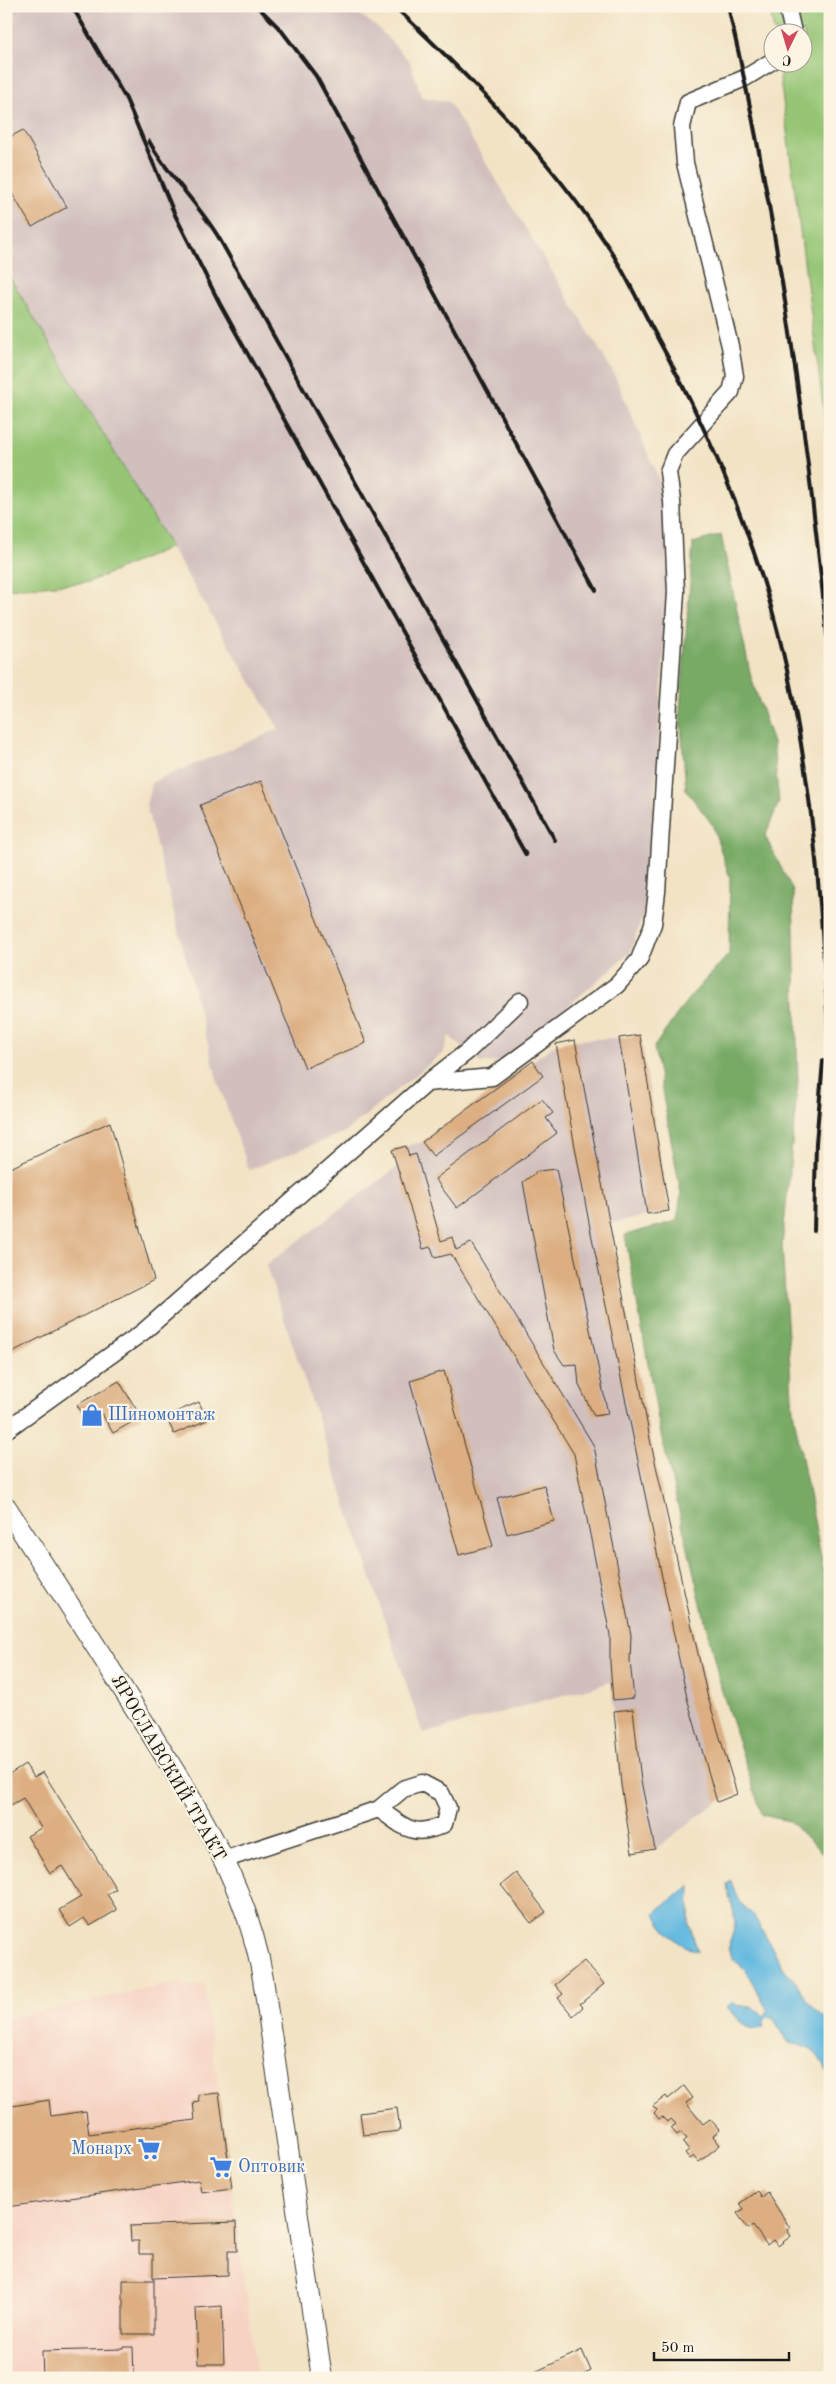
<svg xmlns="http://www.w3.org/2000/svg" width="836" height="2384" viewBox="0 0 836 2384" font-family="'Old Standard TT',serif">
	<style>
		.built { fill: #f6d2c3 }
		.industrial { fill: #d1bfbd }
		.green { fill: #95c575; stroke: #587048 }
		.forest { fill: #78aa66; stroke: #4a6341 }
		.water { fill: #63b9e0; stroke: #406a7e }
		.building { fill: #dcae81 }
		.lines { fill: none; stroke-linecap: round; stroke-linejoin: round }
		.minor-casing { stroke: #3c3a35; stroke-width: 19 }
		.tertiary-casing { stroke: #3c3a35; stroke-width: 22 }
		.minor { stroke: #fff; stroke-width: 16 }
		.tertiary { stroke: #fff; stroke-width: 20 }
		.rail { stroke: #1c1c1c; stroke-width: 4 }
		.labels { text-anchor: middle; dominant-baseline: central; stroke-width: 4.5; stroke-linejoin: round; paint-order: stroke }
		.shop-label { font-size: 18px; fill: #366cbe; stroke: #fcf5e5; text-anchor: start }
		.street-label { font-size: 18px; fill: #1c1c1c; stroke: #fcf5e5 }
	</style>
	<rect width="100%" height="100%" fill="#fcf5e5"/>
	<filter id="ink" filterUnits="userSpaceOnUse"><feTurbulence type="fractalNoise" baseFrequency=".02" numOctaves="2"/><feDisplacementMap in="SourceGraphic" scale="10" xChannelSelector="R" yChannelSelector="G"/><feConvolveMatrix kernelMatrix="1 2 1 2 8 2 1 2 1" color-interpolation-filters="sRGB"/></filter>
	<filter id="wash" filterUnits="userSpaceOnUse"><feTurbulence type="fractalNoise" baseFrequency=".0096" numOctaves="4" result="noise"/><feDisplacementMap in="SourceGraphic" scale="20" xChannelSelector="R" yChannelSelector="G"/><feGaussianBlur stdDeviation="1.12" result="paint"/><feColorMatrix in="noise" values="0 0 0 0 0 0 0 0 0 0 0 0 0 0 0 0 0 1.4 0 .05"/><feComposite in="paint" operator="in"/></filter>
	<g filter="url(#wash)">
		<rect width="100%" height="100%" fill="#f2e3c5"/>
		<path class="built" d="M180,1982L185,1987L204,1984L257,2378H6V2019Z"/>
		<path class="industrial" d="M6,6H348L377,27L410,62L422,97L449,102L613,372L661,484L664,501L668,591L648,901L630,953L503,1061L481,1063L449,1036L444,1052L345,1132L249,1170L217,1079L146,805L152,782L279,729L6,271Z
			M640,1035L669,1211L610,1224L650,1439L707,1694L737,1794L717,1802L655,1849L632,1853L621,1785L611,1682L423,1734L266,1265L397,1167L392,1150L422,1142L556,1044L575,1040L619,1038Z"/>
		<path class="green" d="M769,6H830V459L778,63L804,62V32H774Z
			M6,271L171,547L89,582L6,589Z"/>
		<path class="forest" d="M721,535L751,677L773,743L779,802L765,836L793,891L798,1083L782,1247L793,1411L830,1604V1860L789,1821L762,1815L721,1688L660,1430L625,1235L677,1221L681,1194L654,1047L688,999L729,954L730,878L712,824L686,790L680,711L693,543Z"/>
		<path class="water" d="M731,1881L738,1900L754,1916L786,1972C803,1986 809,2011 830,2020V2074C825,2070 824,2066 821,2061C815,2049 802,2045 789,2043L773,2018L768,2017L764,2021L763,2028C747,2033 738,2019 727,2008L732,2002L738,2006H751L764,2016L768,2011L745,1969L734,1960L728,1949C730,1939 735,1931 735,1921C734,1908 728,1897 727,1884Z
			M690,1886L689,1924L698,1952C679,1946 664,1932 655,1914L660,1908Z"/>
		<g id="blocks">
			<path class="building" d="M23,130L67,207L32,227L6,183V139Z
				M261,781L366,1043L305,1068L200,805Z
				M640,1035L669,1211L647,1214L619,1038Z
				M575,1040L650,1439L707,1694L737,1794L717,1802L687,1698L590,1228L556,1044Z
				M533,1061L543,1076L433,1156L422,1142Z
				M542,1099L553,1113L546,1118L557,1133L457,1208L435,1179Z
				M110,1122L154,1280L10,1353L6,1345V1170Z
				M406,1146L409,1156L416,1154L441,1241L452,1237L456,1250L471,1243L594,1446L631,1635L630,1661L634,1698L613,1700L610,1663V1635L574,1454L451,1254L435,1258L431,1247L423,1249L392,1150Z
				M556,1169L608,1414L594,1416L579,1385L577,1364L564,1365L554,1350L523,1182L538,1171Z
				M444,1371L493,1546L459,1555L410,1381Z
				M119,1381L141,1417L113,1433L102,1414L87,1422L77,1405Z
				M199,1402L207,1420L174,1434L166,1416Z
				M544,1485L554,1521L507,1534L497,1498Z
				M633,1709L641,1781L655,1849L632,1853L621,1785L614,1711Z
				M25,1764L34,1777L43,1772L116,1889L107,1894L117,1910L90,1926L84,1918L70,1927L59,1910L81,1897L62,1866L50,1873L27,1836L41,1828L23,1798L6,1808V1776Z
				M516,1873L546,1912L531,1923L501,1885Z
				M584,1961L604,1984L580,2004L583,2007L573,2016L558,1998L563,1994L555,1985Z
				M684,2086L693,2098L686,2103L703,2124L710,2119L720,2130L713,2136L720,2145L699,2162L694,2156L690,2159L685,2153L689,2150L683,2142L687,2139L681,2132L677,2135L671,2128L676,2124L671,2119L667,2122L662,2117L659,2119L654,2113L657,2110L653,2106L666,2096L668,2099Z
				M219,2093L232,2188L201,2192L199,2180L6,2207V2107L49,2100L51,2116L86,2111L89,2134L195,2120L193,2102L199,2101L198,2095Z
				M397,2108L400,2131L363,2135L360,2113Z
				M757,2191L761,2197L767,2192L790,2228L787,2230L791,2236L778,2246L773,2240L767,2245L753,2226L748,2229L737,2213L744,2209L740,2203Z
				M236,2222L237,2251H228V2275L153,2278V2254H139V2241H131L130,2226Z
				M123,2280H154V2334H123Z
				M222,2306L224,2364H198L196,2308Z
				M124,2347H133L134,2378H43L42,2351L124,2349Z
				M582,2350L591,2371L577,2378H522Z"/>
		</g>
	</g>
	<g filter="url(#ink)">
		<use href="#blocks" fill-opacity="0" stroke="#3c3a35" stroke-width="1"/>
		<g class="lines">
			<defs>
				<path id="minor" d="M787,6L793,32
					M427,1083L468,1051L520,1001
					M6,1430L143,1332L427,1083L492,1077L617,985L639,960L653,924L657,892L676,592L672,501L668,472L675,454L731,392L735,376L730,346L685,163L682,127L688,102L745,78L774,60
					M223,1860L379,1809L403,1789L422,1783L441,1793L448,1808L444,1824C414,1839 404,1827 379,1809"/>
				<path id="tertiary" d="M6,1507C53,1579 99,1651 145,1724C194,1802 248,1886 263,1979L322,2378"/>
			</defs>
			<use href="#minor" class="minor-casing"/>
			<use href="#tertiary" class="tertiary-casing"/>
			<use href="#minor" class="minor"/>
			<use href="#tertiary" class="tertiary"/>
			<path class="rail" d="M72,6L126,99L175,215L220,304L526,855
				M257,6L281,30L316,76L596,590
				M394,6C471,78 546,154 605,242C625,271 640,306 657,337C714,441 762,554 787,670C816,803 824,939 830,1075
				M728,6C779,224 809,445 830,667
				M149,141C168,176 198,203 219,238L555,840
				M814,1231L816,1143L823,1061"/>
		</g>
	</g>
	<defs>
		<symbol id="shop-bare" viewBox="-9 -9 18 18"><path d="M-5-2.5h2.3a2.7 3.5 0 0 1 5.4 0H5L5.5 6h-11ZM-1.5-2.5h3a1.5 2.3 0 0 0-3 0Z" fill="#3f7fe0" stroke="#fcf5e5" stroke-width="2.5" paint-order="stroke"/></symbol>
		<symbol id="supermarket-bare" viewBox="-9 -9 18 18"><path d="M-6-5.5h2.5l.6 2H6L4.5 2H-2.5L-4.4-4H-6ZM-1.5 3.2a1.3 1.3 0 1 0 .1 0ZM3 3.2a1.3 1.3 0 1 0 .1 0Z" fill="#3f7fe0" stroke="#fcf5e5" stroke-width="2.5" paint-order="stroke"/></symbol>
	</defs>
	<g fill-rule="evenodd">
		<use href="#shop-bare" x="76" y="1399" width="32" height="32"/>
		<use href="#supermarket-bare" x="133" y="2133" width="32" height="32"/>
		<use href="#supermarket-bare" x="205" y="2151" width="32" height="32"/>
	</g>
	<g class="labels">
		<g class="shop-label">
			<text x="108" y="1415">Шиномонтаж</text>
			<text x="132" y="2149" text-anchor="end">Монарх</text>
			<text x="238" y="2167">Оптовик</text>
		</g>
		<g class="street-label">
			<text transform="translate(168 1768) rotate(60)">ЯРОСЛАВСКИЙ ТРАКТ</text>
		</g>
	</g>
	<rect width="836" height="2384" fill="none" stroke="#fcf5e5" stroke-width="25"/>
	<g transform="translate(788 48) rotate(185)"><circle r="24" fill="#fcf5e5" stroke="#a29e95"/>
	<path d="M0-4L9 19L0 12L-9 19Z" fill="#d1495b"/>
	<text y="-8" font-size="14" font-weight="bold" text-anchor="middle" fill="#1c1c1c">С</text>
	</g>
	<path d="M654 2352v8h135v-8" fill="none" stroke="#1c1c1c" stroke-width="2.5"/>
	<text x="661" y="2352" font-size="15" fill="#1c1c1c" stroke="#fcf5e5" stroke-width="4" paint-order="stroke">50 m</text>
</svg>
